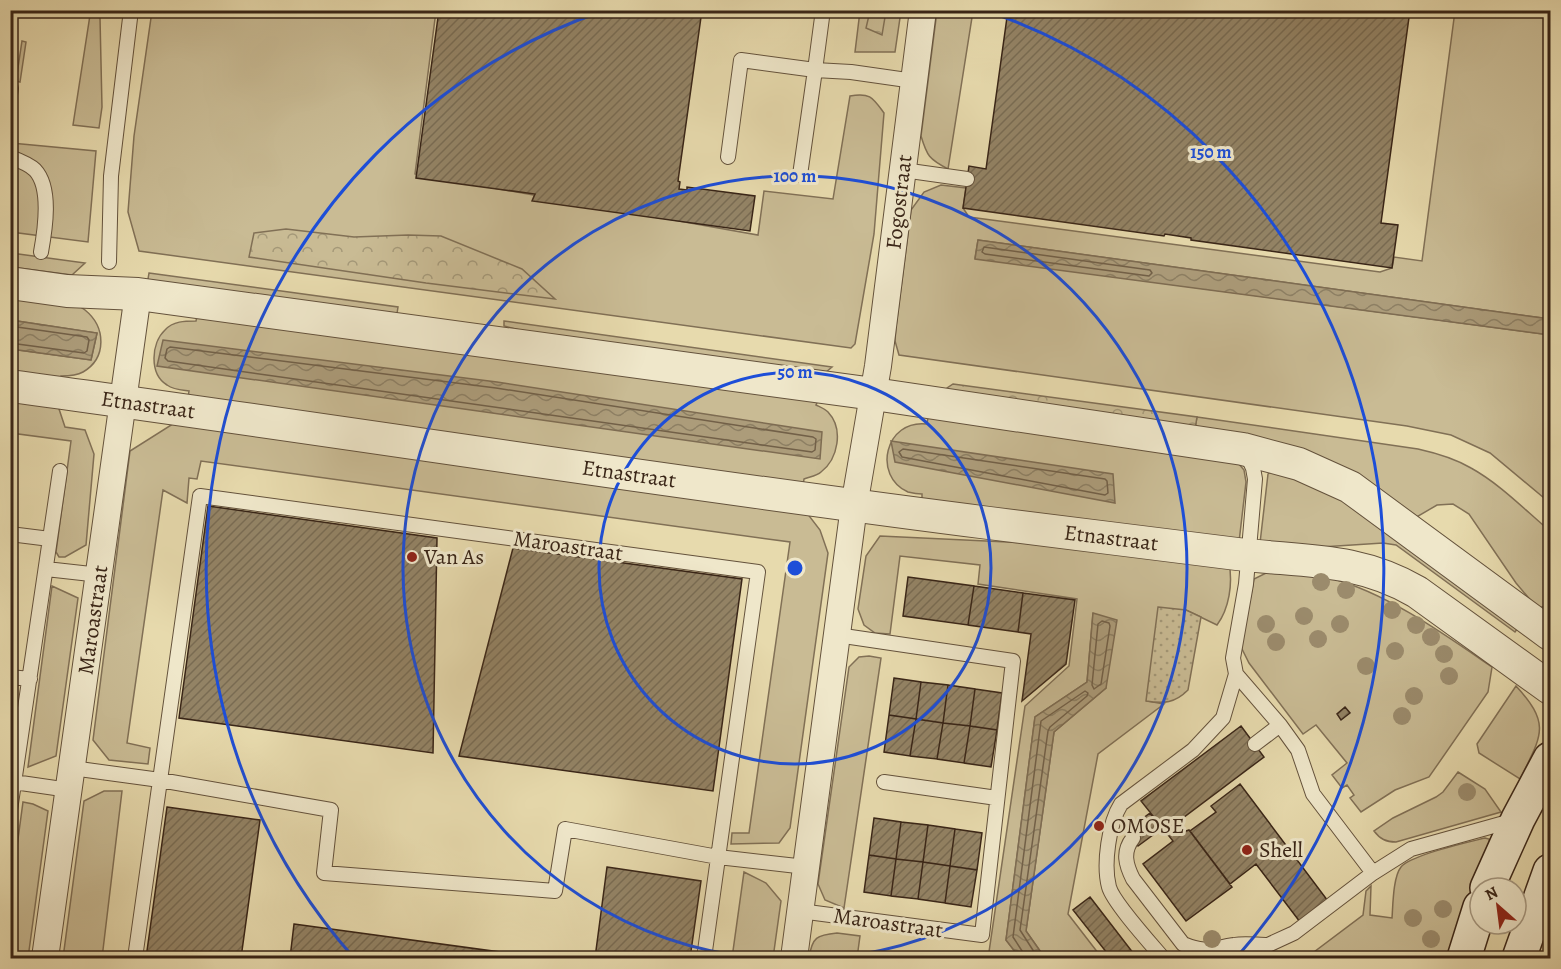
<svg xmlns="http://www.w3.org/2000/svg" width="1561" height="969" viewBox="0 0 1561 969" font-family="Alegreya,serif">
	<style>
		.green { fill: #c9bb94; stroke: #817056; stroke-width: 1.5 }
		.forest { fill: url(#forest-crowns); stroke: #817056; stroke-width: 1.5 }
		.park { fill: url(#park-dots); stroke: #817056; stroke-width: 1.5 }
		.water { fill: url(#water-waves); stroke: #7e6c52; stroke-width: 1.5 }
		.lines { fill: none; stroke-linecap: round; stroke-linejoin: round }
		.shore { stroke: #726048; stroke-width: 1.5 }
		.building { fill: url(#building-hatch); stroke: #392517; stroke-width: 1.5 }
		.service-casing { stroke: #64523c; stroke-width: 16 }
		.minor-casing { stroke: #64523c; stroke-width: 28 }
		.tertiary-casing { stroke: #64523c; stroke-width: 34 }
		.secondary-casing { stroke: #392517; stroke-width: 36 }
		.service { stroke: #efe7ca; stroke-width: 14 }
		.minor { stroke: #efe7ca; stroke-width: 26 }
		.tertiary { stroke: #efe7ca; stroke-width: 32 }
		.secondary { stroke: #efe7ca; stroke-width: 33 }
		.tree { fill: #9b8b6c }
		.ring { fill: none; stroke: #1d4ed8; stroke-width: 3 }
		.poi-dot { fill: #8f2418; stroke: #efe7ca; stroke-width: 2 }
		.labels { text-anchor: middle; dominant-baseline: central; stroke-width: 6; stroke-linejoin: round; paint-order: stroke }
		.street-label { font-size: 22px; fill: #392517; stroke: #efe7ca }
		.poi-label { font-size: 22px; fill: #392517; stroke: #efe7ca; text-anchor: start }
		.centre { fill: #1d4ed8; stroke: #efe7ca; stroke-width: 3 }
		.ring-label { font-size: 18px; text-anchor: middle; font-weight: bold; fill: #1d4ed8; stroke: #efe7ca; stroke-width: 6; stroke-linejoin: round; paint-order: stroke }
	</style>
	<defs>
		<pattern id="forest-crowns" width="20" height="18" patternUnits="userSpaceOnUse" patternTransform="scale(1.5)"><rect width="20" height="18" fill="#c9bb94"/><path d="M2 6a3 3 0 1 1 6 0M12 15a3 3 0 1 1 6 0" fill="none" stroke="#a49878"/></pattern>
		<pattern id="park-dots" width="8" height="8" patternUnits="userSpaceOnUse" patternTransform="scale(1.5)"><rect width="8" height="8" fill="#c9bb94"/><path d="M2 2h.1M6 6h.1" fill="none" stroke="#a49878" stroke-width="1.8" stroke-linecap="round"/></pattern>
		<pattern id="water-waves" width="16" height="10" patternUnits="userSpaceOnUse" patternTransform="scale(1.5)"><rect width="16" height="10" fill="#ac9c7a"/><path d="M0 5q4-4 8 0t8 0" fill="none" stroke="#8d7f63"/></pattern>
		<pattern id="building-hatch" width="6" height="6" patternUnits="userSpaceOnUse" patternTransform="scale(1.5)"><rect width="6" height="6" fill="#938365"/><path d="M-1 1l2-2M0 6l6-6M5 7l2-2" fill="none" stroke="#796b52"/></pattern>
	</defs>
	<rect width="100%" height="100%" fill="#e7daad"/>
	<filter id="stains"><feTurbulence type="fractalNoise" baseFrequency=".00333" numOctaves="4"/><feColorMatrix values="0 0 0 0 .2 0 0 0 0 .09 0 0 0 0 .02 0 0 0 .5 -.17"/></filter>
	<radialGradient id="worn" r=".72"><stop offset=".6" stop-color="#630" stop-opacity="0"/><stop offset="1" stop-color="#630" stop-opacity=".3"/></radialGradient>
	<path class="green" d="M71,11H89L100,18L102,107L99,128L73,125L90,15Z
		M152,11H436L415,174L758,235L764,191L833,199L850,96C870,92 873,98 884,113L874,234L855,344L851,348L139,251L128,212L134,136Z
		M860,11H901L895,52H855Z
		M937,11H973L948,169C929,159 927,156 921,136Z
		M1455,11H1550V319L978,240L975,258L1550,335V503L1490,453L1451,435L1407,426L899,355L895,341L896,327L911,210L924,192L941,185L966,188L963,208L969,217L1380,272L1392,268L1394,257L1422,261Z
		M22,41L26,42L20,82L16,81Z
		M11,143L96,151L88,242L11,232Z
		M11,253L85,263L72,275L11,267Z
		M149,273L398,307L396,320L147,285Z
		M11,287C33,292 67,296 85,310C106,327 107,358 83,372C76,376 68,376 61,376L60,385L11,378V349L91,360L97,333L11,320Z
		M198,312L819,398L816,405C820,407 825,409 828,412C844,429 838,459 821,472C817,476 809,477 804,479L803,486L187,403L189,391C181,390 174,390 167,385C149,374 151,343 165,330C173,321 185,321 196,321Z
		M504,321L832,367L826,372L580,346L504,326Z
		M11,396L57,403L65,427L85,430L94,454L86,545L65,557H59L56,552L71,441L11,433Z
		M929,411L1233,457L1244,470L1246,482L1239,542L922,502V494C918,494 912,493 908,492C872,476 885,419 927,424Z
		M1197,417L1418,449C1436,453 1454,458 1471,468C1500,484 1525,510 1550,531V603L1538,609L1516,583L1469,514L1453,504L1437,505L1415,518L1195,429Z
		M179,420L800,504L820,530L828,553L790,828L779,843L731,844L732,833H749L790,542L201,461L197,479L189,478L187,503L163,490L127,743L150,748L148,764L109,760L93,740L130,451Z
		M1277,466L1324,485L1520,625L1515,632L1396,545L1383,543L1306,548L1260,543L1268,474Z
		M880,536L1115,547L1229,563C1233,584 1229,609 1217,625L1186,610L1147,701L1164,704L1098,754L1068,914L1102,958H1045L1026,931L1054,732L1106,688L1093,613L1087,682L1035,717L1006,940L1020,958H996L989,952L1025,706L1069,666L1077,599L978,584L980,565L900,556L890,634L875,633L864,625L858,609L866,556Z
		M1270,571C1289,573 1311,573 1330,578C1387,593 1444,634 1492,667L1488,692L1429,777L1395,790L1361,812L1350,798L1354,795L1347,785L1342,788L1332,775L1347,763L1316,725L1303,734L1249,663L1241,647L1254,579Z
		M52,586L78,598L56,756L28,767Z
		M869,656L881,658L844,908L825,900L818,884L849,667L859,657Z
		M1516,686C1552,725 1541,736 1520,779L1479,753L1477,744Z
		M1458,772L1485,789L1501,812L1396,842C1386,842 1380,839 1374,831L1393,818L1436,797L1443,792Z
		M104,791H122L102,958H63L84,801Z
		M23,802L33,804L48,811L28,958H11V891Z
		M1485,838L1489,839L1490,843L1469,896L1450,958H1306L1363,915L1366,891L1371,886L1370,915L1392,918C1393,905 1393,877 1401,867C1410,855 1469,842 1485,838Z
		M744,872L766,883L781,901L773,958H732Z
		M837,933L860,936L857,958H809C812,937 817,935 837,933Z"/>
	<path class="forest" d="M870,11H886L882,35L866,28Z
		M286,229L354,237L408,235L441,236L522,269L555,299L426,283L249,257L254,233Z
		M953,384L1197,417L1195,429L944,395L947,388Z"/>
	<path class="park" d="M1158,607L1186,610L1201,617L1188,690C1175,703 1164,704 1146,701Z"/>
	<path class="water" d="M978,240L1550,319V335L975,259Z
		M10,320L97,333L91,360L11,349Z
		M163,340L497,382L822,432L820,459L157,366Z
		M891,441L1113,474L1115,503L895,462Z
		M1093,613L1117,620L1106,688L1054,732L1026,931L1045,958H1020L1006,940L1035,717L1087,682Z"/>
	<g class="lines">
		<path class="shore" d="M984,247L1150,270L1152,273L1149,276L985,254L982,252Z
			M10,326L87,337L89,340L87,351L84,353L10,343
			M170,347L496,388L813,437L816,439L815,450L812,452L168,361L165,358L167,349Z
			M903,449L1105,479L1107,481L1108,493L1105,495L902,457L899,452Z
			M1102,621L1109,623L1110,626L1101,684L1094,689L1092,685L1098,624Z
			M1024,958V954L1013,937L1041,721L1085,691L1088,693L1087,696L1050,727L1048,731L1020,930L1038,958"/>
	</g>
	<path class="building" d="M10,10H15L12,28H10Z
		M439,10H702L678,181L680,182L679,189L687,190V187L755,196L750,231L532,201L535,194L416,178Z
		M1008,10H1410L1381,223L1398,225L1392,268L1191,240V238L1165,234L1164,236L963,208L969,166L986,169Z
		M208,506L437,538L433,753L179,718Z
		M513,548L742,579L713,791L459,756Z
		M908,577L974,586L968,625L903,616Z
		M974,586L1023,593L1018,632L968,625Z
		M1023,593L1075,600L1066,664L1022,701L1031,634L1018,632Z
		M894,678L921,682L916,719L889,715Z
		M921,682L948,685L943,723L916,719Z
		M948,685L975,689L970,726L943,723Z
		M975,689L1002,693L997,730L970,726Z
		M1345,707L1350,713L1341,720L1337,714Z
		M889,715L916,719L910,756L884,752Z
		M916,719L943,723L937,759L910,756Z
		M943,723L970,726L964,763L937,759Z
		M970,726L997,730L991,767L964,763Z
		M1241,726L1264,757L1179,821L1186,831L1189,830L1232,887L1186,921L1143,864L1173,841L1141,801Z
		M1240,784L1328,901L1300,922L1256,864L1230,884L1190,831L1216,812L1211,806Z
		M167,807L260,820L241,958H146Z
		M1150,813L1161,829L1138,846L1127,830Z
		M874,818L901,822L896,859L869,855Z
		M901,822L928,825L923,862L896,859Z
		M928,825L955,829L950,866L923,862Z
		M955,829L982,833L977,870L950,866Z
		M869,855L896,859L891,896L864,892Z
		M896,859L923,862L918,899L891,896Z
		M923,862L950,866L945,903L918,899Z
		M950,866L977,870L971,907L945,903Z
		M607,867L701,881L690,958H595Z
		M1090,897L1137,958H1111L1073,910Z
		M294,924L544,958H290Z"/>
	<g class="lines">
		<defs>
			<path id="service" d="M823,10L815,70L851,72L914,81
				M10,95L11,88
				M10,157C18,160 29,164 35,170C52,188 45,230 41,252
				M728,157L741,60L815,70L800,175
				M903,170L967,179
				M109,262L111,176L131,10
				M10,534L50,539
				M46,569L100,575
				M1236,674L1233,658L1246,584L1255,479L1253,468L1246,453
				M10,677L30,679
				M1255,744L1280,725
				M72,768L160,780L331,810L324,873L555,891L565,829L718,857L806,867
				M14,782L69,790
				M884,782L997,798
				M10,810L60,471
				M1133,838C1122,852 1126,865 1133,879L1183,944C1207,954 1212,948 1234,945C1245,943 1257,945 1268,945
				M800,911L982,935L1013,661L837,635
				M135,958L200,496L758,572L704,958
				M1163,958C1151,944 1113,902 1109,887C1103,864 1109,823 1121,804L1193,750L1223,718L1236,674L1280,725L1298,750L1313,794L1373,873
				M1249,958L1268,945L1294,933L1373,873L1411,849L1515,820"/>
			<path id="minor" d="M45,958L138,294
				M794,958L854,506L878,366L923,10"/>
			<path id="tertiary" d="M10,283L67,291L138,294L874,394L1243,449L1299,464L1350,487L1550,634
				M10,386C337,430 662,482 989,523C1072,533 1154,544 1237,554C1303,562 1357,557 1417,592L1550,688"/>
			<path id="secondary" d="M1487,888L1518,819L1550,759
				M1464,958L1480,907
				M1519,958L1550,871"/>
		</defs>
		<use href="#service" class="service-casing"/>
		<use href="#minor" class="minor-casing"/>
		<use href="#tertiary" class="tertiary-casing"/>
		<use href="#secondary" class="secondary-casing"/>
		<use href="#service" class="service"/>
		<use href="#minor" class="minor"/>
		<use href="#tertiary" class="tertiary"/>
		<use href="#secondary" class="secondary"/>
	</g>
	<g class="tree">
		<circle cx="1321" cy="582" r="9"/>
		<circle cx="1346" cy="590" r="9"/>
		<circle cx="1392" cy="610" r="9"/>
		<circle cx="1304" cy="616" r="9"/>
		<circle cx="1266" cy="624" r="9"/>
		<circle cx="1340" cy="624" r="9"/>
		<circle cx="1416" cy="625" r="9"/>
		<circle cx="1431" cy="637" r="9"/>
		<circle cx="1318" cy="639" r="9"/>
		<circle cx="1276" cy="642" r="9"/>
		<circle cx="1395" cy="651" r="9"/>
		<circle cx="1444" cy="654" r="9"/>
		<circle cx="1366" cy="666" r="9"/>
		<circle cx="1449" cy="676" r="9"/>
		<circle cx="1414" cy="696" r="9"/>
		<circle cx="1402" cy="716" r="9"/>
		<circle cx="1467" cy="792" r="9"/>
		<circle cx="1443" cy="909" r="9"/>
		<circle cx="1413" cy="918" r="9"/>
		<circle cx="1212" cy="939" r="9"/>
		<circle cx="1431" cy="939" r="9"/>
	</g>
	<g class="ring">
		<circle cx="795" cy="568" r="196"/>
		<path d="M757 958A392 392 0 1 1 833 958"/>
		<path d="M354 958A589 589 0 0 1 603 11M987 11A589 589 0 0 1 1236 958"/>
	</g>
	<g class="poi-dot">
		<circle cx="412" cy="557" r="6"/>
		<circle cx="1099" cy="826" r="6"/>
		<circle cx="1247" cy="850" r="6"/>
	</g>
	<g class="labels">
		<g class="street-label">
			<text transform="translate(899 202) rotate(-83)">Fogostraat</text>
			<text transform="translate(148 405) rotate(8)">Etnastraat</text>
			<text transform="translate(629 474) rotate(8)">Etnastraat</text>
			<text transform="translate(1111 538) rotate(7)">Etnastraat</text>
			<text transform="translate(568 546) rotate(8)">Maroastraat</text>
			<text transform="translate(93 620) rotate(-82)">Maroastraat</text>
			<text transform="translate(888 923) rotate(8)">Maroastraat</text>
		</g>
		<g class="poi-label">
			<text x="424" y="557">Van As</text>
			<text x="1111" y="826">OMOSE</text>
			<text x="1259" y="850">Shell</text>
		</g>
	</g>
	<circle cx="795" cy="568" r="9" class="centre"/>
	<g class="ring-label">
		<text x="1211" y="158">150 m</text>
		<text x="795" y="182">100 m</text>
		<text x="795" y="378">50 m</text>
	</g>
	<rect width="1561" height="969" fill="none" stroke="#e7daad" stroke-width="36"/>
	<rect x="12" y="12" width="1537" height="945" fill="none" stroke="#392517" stroke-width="3"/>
	<rect x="18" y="18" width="1525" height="933" fill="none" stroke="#392517" stroke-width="1.5"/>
	<g transform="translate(1498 906) rotate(332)"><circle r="28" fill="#efe7ca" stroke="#a69982" stroke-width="1.5"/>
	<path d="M0-4.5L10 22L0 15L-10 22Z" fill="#8f2418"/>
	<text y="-9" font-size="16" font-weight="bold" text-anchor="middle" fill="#392517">N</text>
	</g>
	<rect width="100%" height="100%" filter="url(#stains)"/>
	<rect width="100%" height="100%" fill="url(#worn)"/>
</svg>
